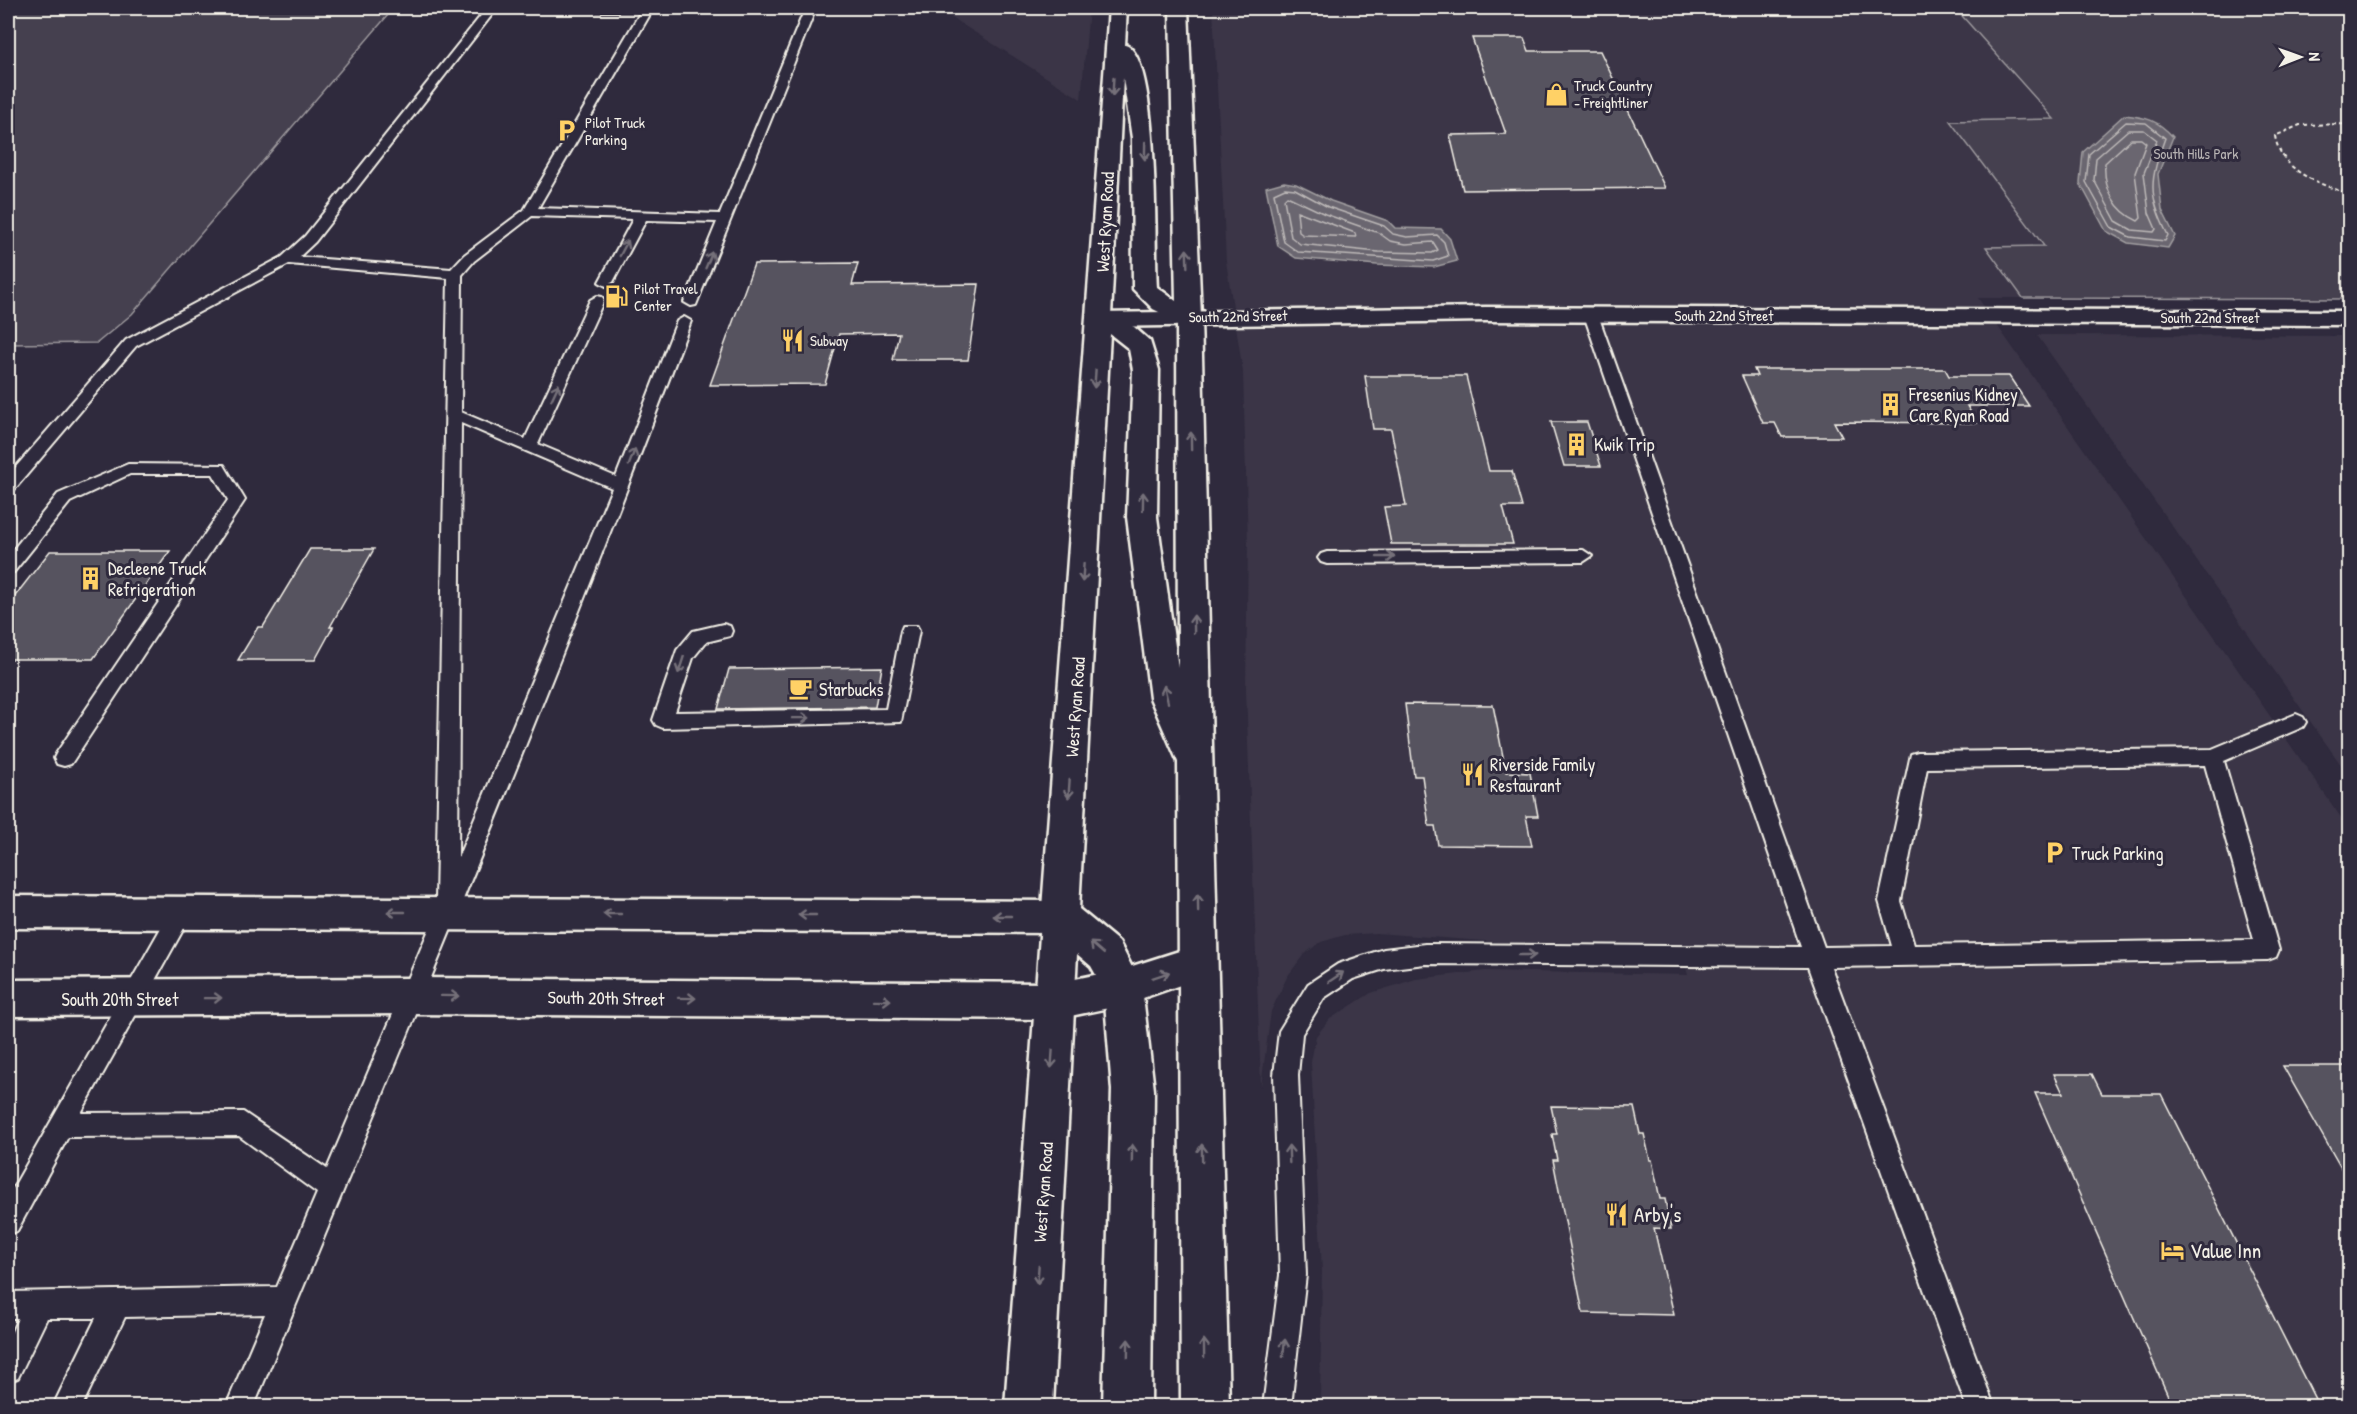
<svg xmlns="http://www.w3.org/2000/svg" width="2357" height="1414" viewBox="0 0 2357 1414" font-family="'Patrick Hand',sans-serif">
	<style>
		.built { fill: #3b3647 }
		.green { fill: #454050; stroke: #9c989c; stroke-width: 1.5 }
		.water { fill: #6a6670; stroke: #a19ea0; stroke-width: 1.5 }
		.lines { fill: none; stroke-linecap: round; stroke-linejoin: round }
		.shore { stroke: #bdb9b8; stroke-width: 1.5 }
		.building { fill: #56525f; stroke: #f4f1e8; stroke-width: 1.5 }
		.lane-casing { stroke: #f4f1e8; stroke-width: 4 }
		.street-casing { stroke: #f4f1e8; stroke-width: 5 }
		.primary-casing { stroke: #f4f1e8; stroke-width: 5 }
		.path { stroke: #f4f1e8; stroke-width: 2; stroke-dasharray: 4 3; stroke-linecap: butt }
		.lane { fill: #2f2a3d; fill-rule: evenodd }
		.street { fill: #2f2a3d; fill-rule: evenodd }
		.primary { fill: #2f2a3d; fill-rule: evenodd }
		.oneway { stroke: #747079 }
		.labels { text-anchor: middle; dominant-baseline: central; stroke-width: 6; stroke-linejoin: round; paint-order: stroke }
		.far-poi-label { font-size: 15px; fill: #f4f1e8; stroke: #2f2a3d; text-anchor: start }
		.far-park-label { font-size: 15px; fill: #b7b3b3; stroke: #2f2a3d }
		.far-street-label { font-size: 15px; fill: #f4f1e8; stroke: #2f2a3d }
		.street-label { font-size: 18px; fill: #f4f1e8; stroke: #2f2a3d }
		.poi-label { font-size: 18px; fill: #f4f1e8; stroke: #2f2a3d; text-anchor: start }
		.near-poi-label { font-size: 21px; fill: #f4f1e8; stroke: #2f2a3d; text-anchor: start }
	</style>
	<rect width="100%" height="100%" fill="#2f2a3d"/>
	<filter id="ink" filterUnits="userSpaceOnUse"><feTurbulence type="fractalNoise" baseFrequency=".0167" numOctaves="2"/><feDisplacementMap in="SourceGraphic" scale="12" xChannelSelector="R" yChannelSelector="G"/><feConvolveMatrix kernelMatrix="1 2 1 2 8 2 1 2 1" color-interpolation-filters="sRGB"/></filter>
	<g filter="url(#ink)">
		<path class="built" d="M936,8H1089L1081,99Z
			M1213,8H1955L2054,120L1951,122L2045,247L1987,248L2023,298H1978L2349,829V1406H1320L1322,1270L1311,1062L1316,1036L1330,1019L1371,993L1416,979L1485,971L1688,975L1681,948L1525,944L1376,933L1345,935L1321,942L1304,954L1287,977L1271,1011L1261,1086L1246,690L1248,543L1243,372L1226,261Z
			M2037,335L2349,336V776Z"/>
		<path class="green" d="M8,8H394L132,314L97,343L8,344Z
			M1955,8H2349V299L2023,298L1986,247L2044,246L1950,121L2054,119Z"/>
		<path class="water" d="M2124,115C2146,117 2158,120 2173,137L2158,174L2162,210L2175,236L2168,248L2128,243L2106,231L2080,183L2083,152Z
			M1284,182L1296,184L1331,201L1388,221L1395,228L1441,229L1450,239L1457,261L1434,267L1377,265L1296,258L1278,246L1266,187Z"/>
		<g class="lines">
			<path class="shore" d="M2126,122L2146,123L2165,138C2150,180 2147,194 2168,235L2165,241L2130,237L2111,227L2086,182L2089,154Z
				M2128,130H2144L2157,140L2144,173L2149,213L2156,229L2154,232L2132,230L2116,221L2094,180L2096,158Z
				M2131,139H2141L2146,143L2135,173L2141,218L2138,221C2115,211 2103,188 2105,163Z
				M1285,188L1295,189L1328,207L1384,226L1393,234L1407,237L1437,235L1444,242L1448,256L1433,261L1298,252L1284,242L1274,193Z
				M1287,196L1325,214L1379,233L1390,241L1406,244L1433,242L1438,250L1432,253L1378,252L1300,244L1291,237L1284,199Z
				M1297,211L1355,233L1356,237L1303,235L1299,232Z"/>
		</g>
		<path class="building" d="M1472,38H1524L1529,51H1600L1665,188L1463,190L1450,135L1506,134Z
			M858,263L852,285L979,284L968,360H893L899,333L839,334L825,384L710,385L754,264Z
			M1754,369H1945L1949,376H2009L2029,406H1967L1977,423L1834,422L1842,437H1782L1775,423H1763L1743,378L1742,376H1757Z
			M1365,376H1466L1489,471H1512L1522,507H1503L1513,544H1391L1384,507L1406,506L1391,429H1373Z
			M1551,422H1587L1601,466H1564Z
			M310,549H374L330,627H333L315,660H238L258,627H263Z
			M50,551H170L93,659H8V605Z
			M882,667L875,707L718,709L729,669Z
			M1405,704L1493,705L1506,772L1530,773L1538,816H1526L1532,846L1438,845L1435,826H1429L1422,776H1414Z
			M2283,1066H2349V1182Z
			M2054,1074H2092L2102,1094H2161L2319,1407H2173L2035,1093H2063Z
			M1551,1106L1634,1107L1640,1134H1644L1650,1160H1652L1660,1199H1665L1671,1229L1654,1228L1674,1315L1583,1313L1553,1160H1557L1552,1134H1557Z"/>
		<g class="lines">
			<defs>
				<path id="lane" d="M487,8H816L696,305L691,306L684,302L717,222L646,220L613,282L606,286L599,282L633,219L532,216L474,261L462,275L461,412L525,439L590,300L597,296L602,297L604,300L538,444L616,477L677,321L684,317L691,321C554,686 403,1046 254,1406H226L265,1314L125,1317L82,1406H53L96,1318H47L18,1378L8,1382V1340L18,1318H8V1292L277,1287L317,1193L239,1136L68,1137L17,1231L8,1235V1197L174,905L182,902L190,905L193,912L81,1113L243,1112L327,1169L439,906L436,901L448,278L289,264L136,346L14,490L8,492V476L126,340L282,257L305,236ZM495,11H641L524,210L464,255L451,269L299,257L315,242ZM652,11H804L720,214L538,208ZM461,423L612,488L458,858Z
					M1591,311L1598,315L1824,947L1892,946L1879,901L1911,754L1918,752L2212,749L2296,714L2303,717L2306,722L2303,727L2224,761L2279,950L2276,957L2268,960L1831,967L1994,1406H1966L1808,967L1425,964L1384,969L1353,979L1324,998L1302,1034L1298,1075L1306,1275L1291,1406H1263L1280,1275L1274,1075L1279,1031L1308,984L1338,964L1384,949L1425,944L1801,947L1584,315ZM2205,765L2254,940L1914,945L1901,901L1927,768Z
					M128,464L224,465L245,500L71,764L64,766L57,764L54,758L57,752L228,500L213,474H130L70,502L14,572L8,574V556L58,494Z
					M1583,550L1592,556L1583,562L1327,564L1321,562L1318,558L1321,554L1327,552Z
					M723,624L730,626L732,631L730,636L706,642L693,658L675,712L886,709L901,631L903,626H917L919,631L901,722L663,728L656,725L653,720L677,650L693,631Z"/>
				<path id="street" d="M1486,307L2350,311V325L1486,321L1099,327L1090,325L1087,320L1090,315L1099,313Z
					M8,896L1061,901L1074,905L1080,917L1074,929L1061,933L8,928Z
					M1198,945L1212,950L1217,962L1212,974L1123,1005L1056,1019L411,1014L8,1016V980L411,978L1056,983L1123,969Z"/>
				<path id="primary" d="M1109,8H1127L1125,45C1161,54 1154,252 1157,287L1176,301L1170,8H1188L1201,317L1229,1406H1181L1178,762L1150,698L1127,517L1133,370L1129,349L1110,334L1079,909L1119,942L1142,987L1154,1090L1151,1406H1103L1112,1090L1104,989L1091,966L1077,954L1053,1406H1005ZM1123,78L1132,138L1133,289L1153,309L1177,321L1178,668L1157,517L1159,370L1150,341L1134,327L1111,316Z"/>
			</defs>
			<use href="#lane" class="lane-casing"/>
			<use href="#street" class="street-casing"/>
			<use href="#primary" class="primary-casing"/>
			<path class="path" d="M2350,124L2300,125L2275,136C2281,172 2319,184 2350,194"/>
			<use href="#lane" class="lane"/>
			<use href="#street" class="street"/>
			<use href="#primary" class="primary"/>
		</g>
		<defs><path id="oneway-shaft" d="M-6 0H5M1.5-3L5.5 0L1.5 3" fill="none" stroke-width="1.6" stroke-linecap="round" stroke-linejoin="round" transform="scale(1.5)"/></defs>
		<g class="oneway">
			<use href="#oneway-shaft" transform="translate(1113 87) rotate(93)"/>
			<use href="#oneway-shaft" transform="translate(1145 151) rotate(91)"/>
			<use href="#oneway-shaft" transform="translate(624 248) rotate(-62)"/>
			<use href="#oneway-shaft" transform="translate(1187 258) rotate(-92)"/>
			<use href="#oneway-shaft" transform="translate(709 260) rotate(-67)"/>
			<use href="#oneway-shaft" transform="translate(1095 379) rotate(94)"/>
			<use href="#oneway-shaft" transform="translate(555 392) rotate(-65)"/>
			<use href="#oneway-shaft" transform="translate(1191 441) rotate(-91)"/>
			<use href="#oneway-shaft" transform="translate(632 457) rotate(-69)"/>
			<use href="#oneway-shaft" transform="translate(1143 501) rotate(-89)"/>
			<use href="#oneway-shaft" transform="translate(1386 557)"/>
			<use href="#oneway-shaft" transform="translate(1083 573) rotate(94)"/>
			<use href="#oneway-shaft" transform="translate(1194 624) rotate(-91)"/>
			<use href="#oneway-shaft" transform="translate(681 665) rotate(108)"/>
			<use href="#oneway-shaft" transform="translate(1166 694) rotate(-103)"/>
			<use href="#oneway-shaft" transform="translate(801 718) rotate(-1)"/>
			<use href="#oneway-shaft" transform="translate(1069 789) rotate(94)"/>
			<use href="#oneway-shaft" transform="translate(1198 903) rotate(-91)"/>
			<use href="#oneway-shaft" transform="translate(396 912) rotate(-180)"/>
			<use href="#oneway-shaft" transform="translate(612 914) rotate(-180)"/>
			<use href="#oneway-shaft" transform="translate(807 915) rotate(-180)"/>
			<use href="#oneway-shaft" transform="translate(1002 916) rotate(-180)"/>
			<use href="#oneway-shaft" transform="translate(1097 948) rotate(-139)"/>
			<use href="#oneway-shaft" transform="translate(1527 955)"/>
			<use href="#oneway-shaft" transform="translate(1161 975) rotate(-19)"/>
			<use href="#oneway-shaft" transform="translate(1336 977) rotate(-34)"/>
			<use href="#oneway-shaft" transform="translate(450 996) rotate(1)"/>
			<use href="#oneway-shaft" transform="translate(213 998) rotate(-1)"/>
			<use href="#oneway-shaft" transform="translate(687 998) rotate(1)"/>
			<use href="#oneway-shaft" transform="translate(882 1000) rotate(1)"/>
			<use href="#oneway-shaft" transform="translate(1052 1059) rotate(94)"/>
			<use href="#oneway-shaft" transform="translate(1132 1153) rotate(-89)"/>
			<use href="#oneway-shaft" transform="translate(1202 1153) rotate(-91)"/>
			<use href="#oneway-shaft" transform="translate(1289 1154) rotate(-92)"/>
			<use href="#oneway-shaft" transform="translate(1038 1275) rotate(94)"/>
			<use href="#oneway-shaft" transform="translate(1128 1348) rotate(-89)"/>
			<use href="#oneway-shaft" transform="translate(1204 1348) rotate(-91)"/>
			<use href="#oneway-shaft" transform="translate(1284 1348) rotate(-83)"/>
		</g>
	</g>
	<defs>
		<symbol id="shop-bare" viewBox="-9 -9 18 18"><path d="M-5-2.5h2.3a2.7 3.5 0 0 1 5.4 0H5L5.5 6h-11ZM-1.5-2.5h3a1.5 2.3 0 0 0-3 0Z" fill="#ffd166" stroke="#2f2a3d" stroke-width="2.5" paint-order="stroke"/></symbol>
		<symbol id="parking-bare" viewBox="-9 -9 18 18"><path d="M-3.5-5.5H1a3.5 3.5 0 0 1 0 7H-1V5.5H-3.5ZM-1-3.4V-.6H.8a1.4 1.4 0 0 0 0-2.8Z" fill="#ffd166" stroke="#2f2a3d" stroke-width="2.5" paint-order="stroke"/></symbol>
		<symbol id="fuel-bare" viewBox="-9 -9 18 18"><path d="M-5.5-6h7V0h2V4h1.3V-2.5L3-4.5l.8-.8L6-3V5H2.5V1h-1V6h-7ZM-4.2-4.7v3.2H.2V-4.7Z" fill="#ffd166" stroke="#2f2a3d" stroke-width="2.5" paint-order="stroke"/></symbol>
		<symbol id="restaurant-bare" viewBox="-9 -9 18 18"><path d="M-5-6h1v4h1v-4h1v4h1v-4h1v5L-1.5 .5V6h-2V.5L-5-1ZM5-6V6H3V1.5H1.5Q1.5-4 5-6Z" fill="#ffd166" stroke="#2f2a3d" stroke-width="2.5" paint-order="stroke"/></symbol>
		<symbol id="building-bare" viewBox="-9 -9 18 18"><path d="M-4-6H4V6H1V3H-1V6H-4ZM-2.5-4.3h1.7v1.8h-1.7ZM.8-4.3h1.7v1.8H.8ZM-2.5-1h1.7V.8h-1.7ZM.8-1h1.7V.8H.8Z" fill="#ffd166" stroke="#2f2a3d" stroke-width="2.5" paint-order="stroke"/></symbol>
		<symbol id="cafe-bare" viewBox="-9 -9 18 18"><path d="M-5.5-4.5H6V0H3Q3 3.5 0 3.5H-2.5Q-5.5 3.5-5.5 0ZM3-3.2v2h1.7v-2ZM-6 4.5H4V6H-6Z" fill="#ffd166" stroke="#2f2a3d" stroke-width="2.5" paint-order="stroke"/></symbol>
		<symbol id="hotel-bare" viewBox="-9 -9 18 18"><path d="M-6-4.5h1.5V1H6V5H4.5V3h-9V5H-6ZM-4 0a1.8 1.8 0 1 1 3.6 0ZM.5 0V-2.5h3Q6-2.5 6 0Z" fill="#ffd166" stroke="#2f2a3d" stroke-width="2.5" paint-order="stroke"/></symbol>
	</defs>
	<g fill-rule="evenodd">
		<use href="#shop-bare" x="1540" y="78" width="33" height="33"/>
		<use href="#parking-bare" x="550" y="114" width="33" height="33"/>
		<use href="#fuel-bare" x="600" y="280" width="33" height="33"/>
		<use href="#restaurant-bare" x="776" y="324" width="33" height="33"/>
		<use href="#building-bare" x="1874" y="388" width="33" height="33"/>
		<use href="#building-bare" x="1560" y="428" width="33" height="33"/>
		<use href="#building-bare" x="74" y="562" width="33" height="33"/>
		<use href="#cafe-bare" x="784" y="672" width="33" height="33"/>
		<use href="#restaurant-bare" x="1456" y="758" width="33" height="33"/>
		<use href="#parking-bare" x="2038" y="836" width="33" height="33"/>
		<use href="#restaurant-bare" x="1600" y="1198" width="33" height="33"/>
		<use href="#hotel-bare" x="2156" y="1234" width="33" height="33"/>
	</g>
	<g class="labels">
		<g class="far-poi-label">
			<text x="1574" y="85">Truck Country<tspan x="1574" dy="17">- Freightliner</tspan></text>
			<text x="585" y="122">Pilot Truck<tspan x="585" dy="17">Parking</tspan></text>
			<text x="634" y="288">Pilot Travel<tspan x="634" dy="17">Center</tspan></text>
			<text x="810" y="340">Subway</text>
		</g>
		<g class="far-park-label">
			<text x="2196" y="153">South Hills Park</text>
		</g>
		<g class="far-street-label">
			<text x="1724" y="315">South 22nd Street</text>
			<text transform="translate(1238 316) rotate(-1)">South 22nd Street</text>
			<text x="2210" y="317">South 22nd Street</text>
		</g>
		<g class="street-label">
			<text transform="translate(1105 222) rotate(-87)">West Ryan Road</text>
			<text transform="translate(1075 707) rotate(-86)">West Ryan Road</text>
			<text transform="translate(606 998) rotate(1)">South 20th Street</text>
			<text x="120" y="999">South 20th Street</text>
			<text transform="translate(1043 1192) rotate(-86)">West Ryan Road</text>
		</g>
		<g class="poi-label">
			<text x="1909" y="394">Fresenius Kidney<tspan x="1909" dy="21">Care Ryan Road</tspan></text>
			<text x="1594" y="444">Kwik Trip</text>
			<text x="108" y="568">Decleene Truck<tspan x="108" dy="21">Refrigeration</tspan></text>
			<text x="819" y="689">Starbucks</text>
			<text x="1490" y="764">Riverside Family<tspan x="1490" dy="21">Restaurant</tspan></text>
			<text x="2072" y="853">Truck Parking</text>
		</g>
		<g class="near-poi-label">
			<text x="1634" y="1214">Arby's</text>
			<text x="2190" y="1250">Value Inn</text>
		</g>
	</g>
	<rect width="2357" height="1414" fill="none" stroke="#2f2a3d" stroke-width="30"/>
	<rect x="15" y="15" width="2327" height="1384" fill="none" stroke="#f4f1e8" stroke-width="2" filter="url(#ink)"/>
	<g transform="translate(2300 57) rotate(89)" stroke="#2f2a3d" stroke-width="4.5" paint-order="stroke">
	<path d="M0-4.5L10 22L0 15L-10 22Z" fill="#f4f1e8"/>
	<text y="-9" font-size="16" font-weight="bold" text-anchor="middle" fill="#f4f1e8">N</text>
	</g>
</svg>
